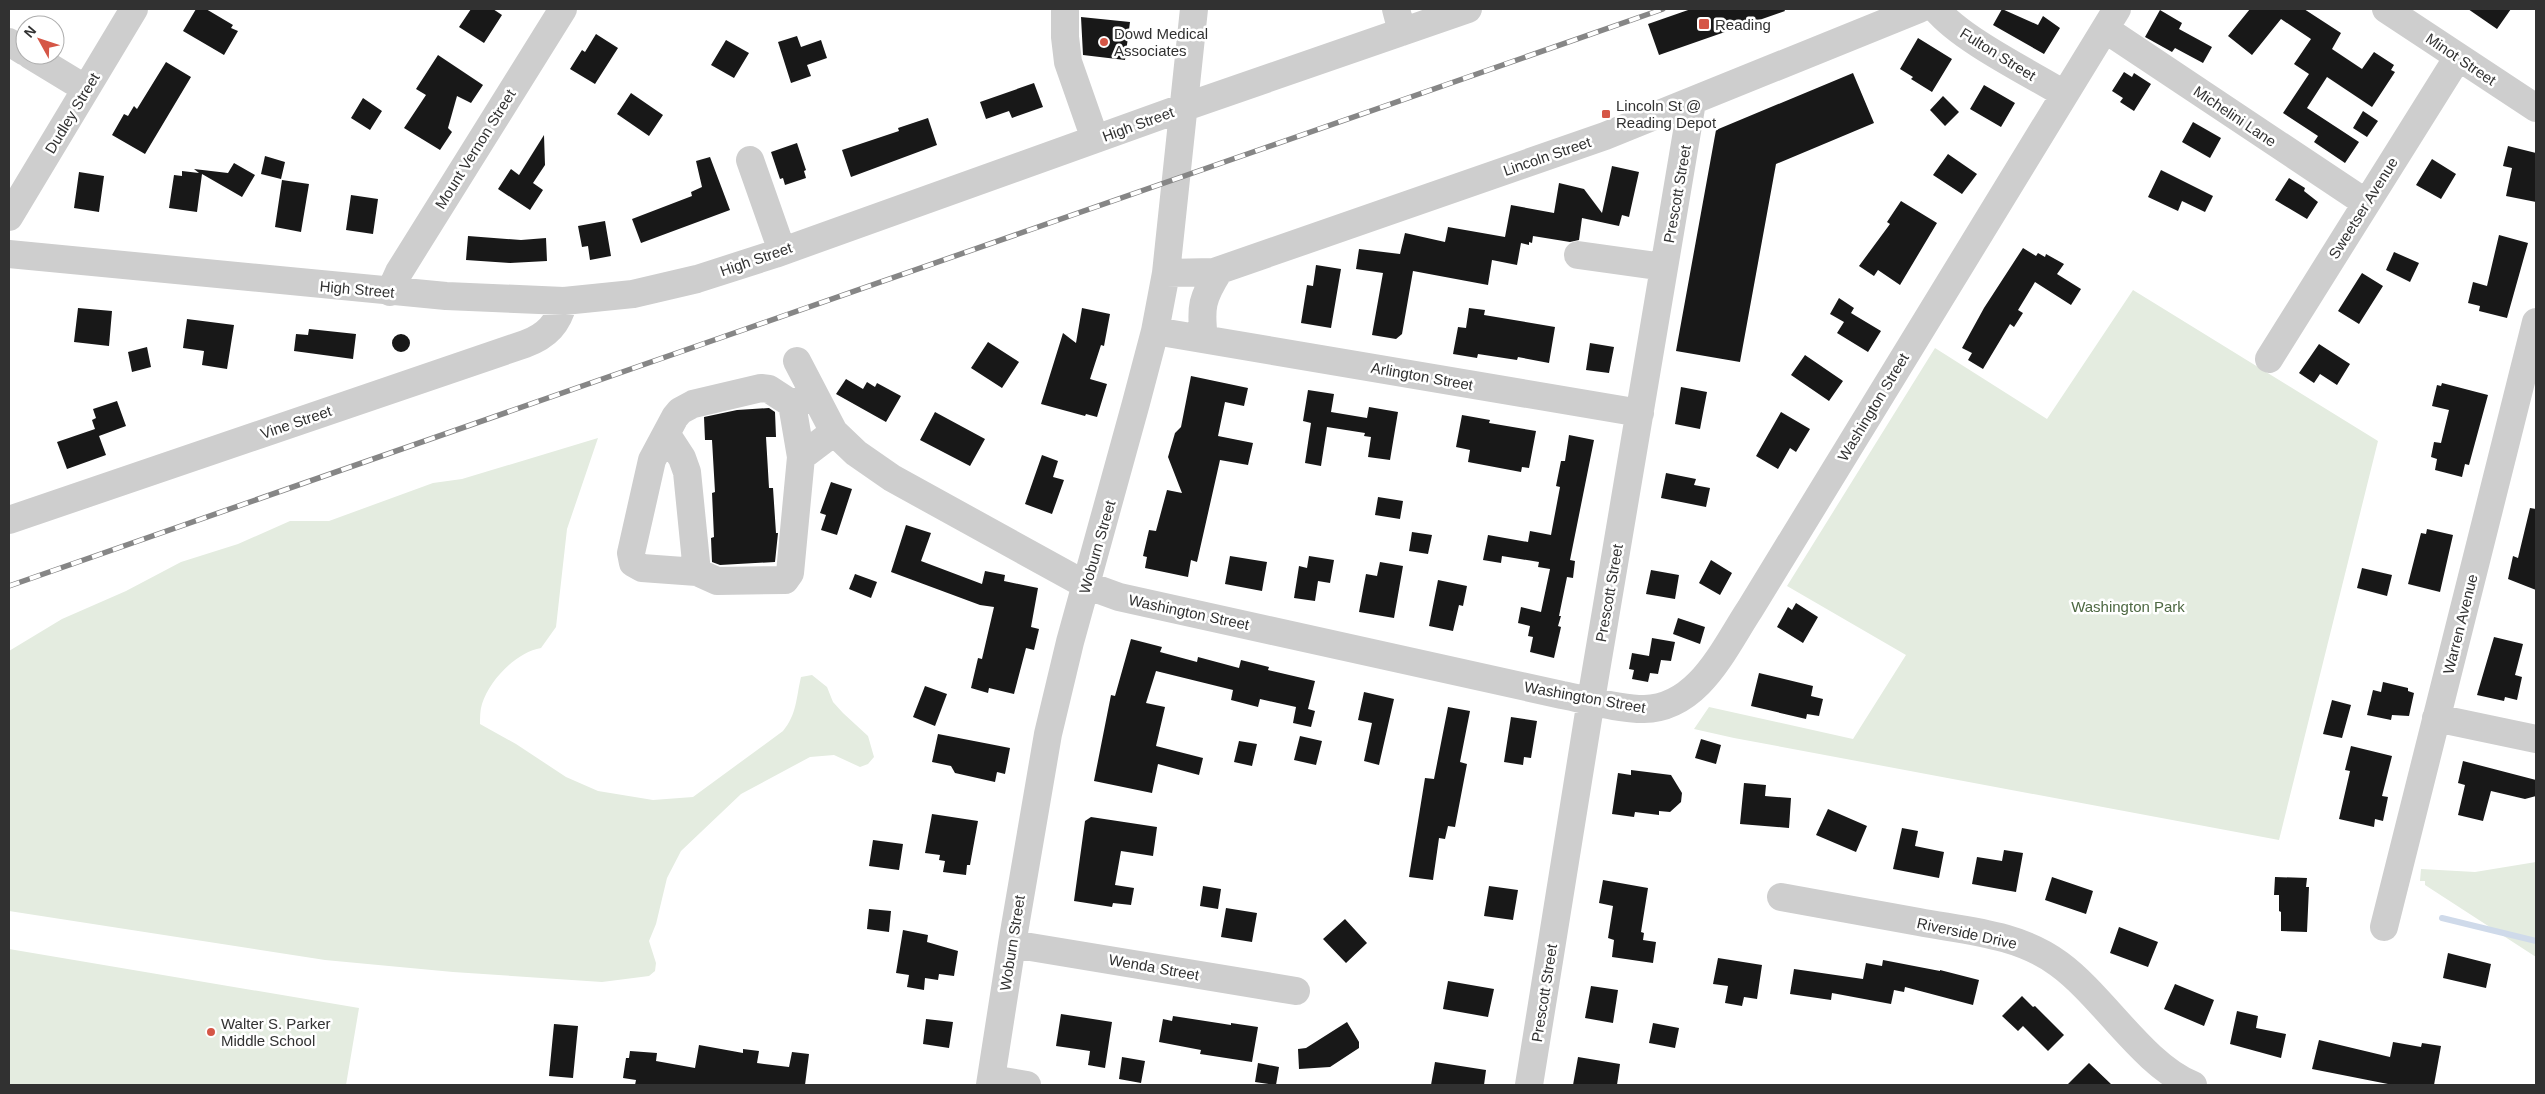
<svg xmlns="http://www.w3.org/2000/svg" width="2545" height="1094" viewBox="0 0 2545 1094" font-family="Helvetica,sans-serif">
	<style>
		.green { fill: #e4ece0 }
		.lines { fill: none; stroke-linecap: round; stroke-linejoin: round }
		.stream { stroke: #cfdaea; stroke-width: 6 }
		.building { fill: #181818 }
		.minor { stroke: #cecece; stroke-width: 28 }
		.rail-casing { stroke: #868686; stroke-width: 5.5 }
		.rail { stroke: #fff; stroke-width: 4; stroke-dasharray: 11; stroke-linecap: butt }
		.poi-dot { fill: #d55646; stroke: #fff; stroke-width: 2 }
		.labels { text-anchor: middle; dominant-baseline: central; stroke-width: 5; stroke-linejoin: round; paint-order: stroke }
		.poi-label { font-size: 15px; fill: #313131; stroke: #fff; text-anchor: start }
		.street-label { font-size: 15px; fill: #313131; stroke: #fff }
		.park-label { font-size: 15px; fill: #4d6842; stroke: #fff }
	</style>
	<rect width="100%" height="100%" fill="#fff"/>
	<path class="green" d="M2133,290L2378,441L2279,840L1734,738L1694,729L1709,707L1853,739L1906,655L1787,586L1935,348L2047,419Z
		M598,438L567,529L556,627L541,648C516,652 489,681 482,704C480,710 480,718 480,724L516,744L566,777L598,791L653,800L693,797L783,731C797,714 796,698 801,677L812,675L827,687L833,702L843,713L868,736L874,757L868,764L860,767L834,755L810,757L741,794L681,851L667,878L656,924L649,941L656,963L655,971L649,976L602,982L453,972L325,960L9,911V651L62,619L126,591L181,562L238,544L290,521H329L433,483L462,479Z
		M2536,862V957L2425,885V881H2420L2421,869L2475,872Z
		M9,949L359,1008L346,1085H9Z"/>
	<g class="lines">
		<path class="stream" d="M2442,918L2536,941"/>
	</g>
	<path class="building" d="M196,9H206L233,25L231,28L238,31L224,55L183,31Z
		M471,9H493L502,15L484,43L459,27Z
		M1691,9H1784L1785,11L1659,55L1648,24Z
		M2002,9L2038,25L2043,16L2060,28L2044,54L1993,25Z
		M2250,9H2304L2341,33L2332,49L2362,69L2374,52L2394,65L2391,70L2395,72L2372,107L2327,77L2307,108L2359,142L2345,163L2314,142L2318,136L2283,113L2309,74L2294,64L2311,39L2281,19L2252,55L2228,36Z
		M2468,9H2511L2497,29Z
		M2160,10L2182,23L2179,29L2212,47L2203,63L2175,48L2172,52L2145,37Z
		M1081,17L1130,22L1125,60L1083,55Z
		M596,34L618,48L595,84L570,69L582,50L585,52Z
		M797,36L801,47L821,40L827,58L807,65L811,76L791,83L778,42Z
		M1918,38L1952,59L1932,92L1911,79L1913,77L1900,69Z
		M726,40L749,53L734,78L711,65Z
		M438,55L483,85L471,103L457,96L448,128L452,132L440,150L404,128L426,95L416,89Z
		M166,62L191,77L145,154L112,135L124,114L128,116L134,106L137,109Z
		M2124,72L2132,77L2134,73L2151,84L2134,111L2120,102L2123,98L2112,91Z
		M1853,73L1874,123L1776,164L1740,362L1676,351L1716,130Z
		M1034,83L1043,107L1012,118L1009,111L986,119L980,102Z
		M1984,85L2015,103L2001,127L1970,109Z
		M631,93L663,115L649,136L617,114Z
		M1943,96L1959,112L1945,126L1930,110Z
		M363,98L382,111L370,130L351,118Z
		M2363,111L2378,121L2367,137L2353,128Z
		M928,118L937,145L851,177L842,150L899,131L898,128Z
		M2193,122L2221,138L2210,158L2182,142Z
		M544,135L545,165L533,183L543,190L530,210L498,189L511,169L519,175Z
		M797,143L806,170L804,171L806,178L785,185L783,178L780,179L771,152Z
		M2508,146L2536,153V202L2506,196L2512,168L2503,166Z
		M1948,154L1977,174L1962,194L1933,175Z
		M265,156L285,162L281,179L261,174Z
		M710,157L730,210L641,243L632,219L692,196L691,192L702,187L696,161Z
		M2432,159L2456,174L2441,199L2416,185Z
		M234,163L255,175L242,197L202,174L197,212L169,208L174,175L182,176V171L199,173L194,169L228,173Z
		M1612,166L1639,172L1629,217L1622,215L1619,226L1582,218L1579,240L1570,242L1533,236L1532,243L1529,242V245L1521,243L1517,265L1492,260L1488,285L1413,271L1402,334L1396,339L1372,335L1383,273L1356,269L1359,249L1400,254L1405,233L1445,242L1448,227L1505,237L1511,205L1554,213L1559,183L1584,189L1602,213Z
		M2161,170L2213,196L2205,212L2182,201L2178,211L2148,197Z
		M79,172L104,176L99,212L74,208Z
		M2289,178L2305,188L2304,191L2318,202L2307,219L2275,200Z
		M282,180L309,184L301,232L275,227Z
		M351,195L378,199L373,234L346,230Z
		M1901,201L1937,223L1900,285L1878,270L1874,276L1859,266L1890,224L1887,222Z
		M605,221L611,256L590,260L588,246L582,247L578,226Z
		M2499,235L2528,243L2507,318L2479,311L2480,306L2468,303L2473,282L2487,286Z
		M468,236L521,240L546,238L547,261L510,263L466,260Z
		M2023,248L2036,256L2038,253L2045,257L2046,254L2064,264L2057,274L2081,289L2071,305L2035,282L2018,310L2023,313L2014,327L2010,324L1983,369L1968,360L1972,353L1962,348L1984,308Z
		M2394,252L2419,263L2410,282L2386,270Z
		M1316,265L1341,269L1331,328L1301,323L1307,285L1313,286Z
		M2362,273L2383,286L2359,324L2338,311Z
		M1839,298L1854,308L1851,313L1881,331L1868,352L1837,333L1844,322L1830,314Z
		M78,308L112,311L109,346L74,342Z
		M1082,308L1110,314L1104,346L1101,345L1090,379L1107,384L1097,417L1086,414L1085,416L1041,404L1063,333L1076,343Z
		M1469,308L1485,310L1484,315L1555,327L1549,363L1518,357L1517,360L1478,354L1477,358L1453,354L1458,327L1466,328Z
		M187,319L234,325L227,369L202,365L204,351L183,348Z
		M309,329L356,334L353,359L294,351L296,334L308,335Z
		M392 343a9 9 0 1 1 18 0a9 9 0 1 1-18 0Z
		M988,342L1019,362L1002,388L971,368Z
		M1590,343L1614,347L1609,373L1586,370Z
		M2319,344L2350,364L2337,385L2320,374L2314,383L2299,373Z
		M147,347L151,367L132,372L128,352Z
		M1805,355L1843,381L1829,401L1791,375Z
		M1191,376L1248,388L1244,406L1225,402L1218,436L1253,443L1248,465L1220,460L1197,562L1191,560L1188,577L1145,568L1147,557L1143,556L1149,530L1156,531L1167,490L1182,493L1168,457L1175,433L1181,427Z
		M846,379L863,389L867,382L875,387L877,383L901,396L886,422L836,394Z
		M2442,383L2488,395L2469,465L2465,464L2462,477L2435,470L2437,459L2431,457L2434,442L2441,443L2449,410L2432,406L2437,385L2441,386Z
		M1681,387L1707,392L1700,429L1675,424Z
		M1308,390L1334,394L1331,412L1367,418L1369,407L1398,412L1390,460L1368,457L1371,437L1364,436L1365,433L1327,427L1321,466L1305,463L1311,423L1303,421Z
		M117,401L126,426L99,436L106,455L67,469L57,442L95,429L92,420L96,418L93,409Z
		M769,408L775,412L776,437H766L769,488H773L776,533H778L775,562L720,565L712,562L711,538L714,537L712,493L715,492L712,440H705L704,417L737,410Z
		M935,412L985,439L970,466L920,440Z
		M1781,412L1810,429L1796,452L1790,448L1778,469L1756,456Z
		M1462,415L1490,420L1489,423L1536,431L1529,468L1522,467L1521,472L1468,462L1470,450L1456,447Z
		M1569,435L1594,440L1570,560L1575,561L1573,578L1567,577L1559,616H1561L1558,626L1561,627L1554,658L1530,652L1533,637L1528,636L1530,626L1518,623L1521,607L1541,612L1550,569L1538,567L1539,562L1502,556L1501,563L1483,560L1488,535L1528,542L1530,531L1551,535L1560,487L1556,486L1561,461H1565Z
		M1042,455L1058,461L1053,477L1064,480L1052,514L1025,504Z
		M1666,473L1696,479L1694,485L1710,488L1706,507L1661,498Z
		M831,482L852,489L837,535L821,530L826,515L820,513Z
		M1378,497L1403,501L1400,519L1375,515Z
		M2530,508L2536,509V590L2508,579L2513,556L2518,558Z
		M906,525L931,533L921,561L982,584L985,571L1005,575L1004,581L1038,588L1031,627L1039,629L1034,650L1026,648L1014,694L989,688L988,693L971,688L978,658L982,659L994,607L980,605L891,572Z
		M2427,529L2453,535L2440,592L2408,584L2421,533L2426,534Z
		M1412,532L1432,535L1428,554L1409,551Z
		M1230,556L1267,562L1262,591L1225,584Z
		M1309,556L1334,560L1330,583L1318,581L1315,601L1294,598L1299,566L1307,568Z
		M1711,560L1732,573L1720,595L1699,583Z
		M1380,562L1403,566L1394,618L1359,612L1366,574L1377,576Z
		M2362,568L2392,575L2387,596L2357,588Z
		M1651,570L1679,575L1675,599L1646,594Z
		M855,574L877,582L871,598L849,589Z
		M1438,580L1467,586L1463,606L1459,605L1453,631L1429,626Z
		M1796,603L1818,617L1803,643L1777,627L1788,607L1792,610Z
		M1678,618L1705,627L1700,644L1673,634Z
		M2494,637L2523,644L2515,675L2522,677L2517,700L2505,697L2504,701L2477,695Z
		M1652,638L1675,642L1671,661L1661,660L1658,674L1650,673L1648,682L1632,679L1634,670L1629,669L1632,653L1649,656Z
		M1131,639L1162,647L1160,652L1197,662L1198,657L1239,668L1241,660L1269,667L1268,670L1315,681L1308,709L1315,711L1311,727L1293,723L1296,707L1260,699L1258,707L1231,700L1233,690L1156,671L1146,703L1165,707L1156,746L1203,758L1199,775L1158,764L1152,793L1094,781L1111,695L1115,696Z
		M1759,673L1813,686L1811,696L1823,699L1819,716L1807,714L1806,719L1751,706Z
		M2383,682L2408,688V691L2414,693L2409,716L2392,715L2391,720L2367,715L2373,690L2381,692Z
		M925,686L947,694L935,726L913,717Z
		M1364,692L1394,699L1379,765L1364,761L1372,723L1358,720Z
		M2332,700L2351,705L2342,738L2323,734Z
		M1448,707L1470,711L1460,762L1467,764L1455,827L1448,826L1445,839L1439,838L1433,880L1409,877L1425,778L1434,779Z
		M1511,717L1537,721L1531,758L1524,757L1523,765L1504,762Z
		M938,734L1010,748L1005,774L997,772L995,782L955,773L951,766L932,762Z
		M1300,736L1322,741L1316,765L1294,760Z
		M1701,739L1721,745L1716,764L1695,758Z
		M1239,741L1257,744L1252,766L1234,762Z
		M2351,746L2392,756L2382,796L2388,797L2383,821L2375,819L2374,827L2339,819L2350,771L2345,770Z
		M2463,761L2536,780V796L2525,799L2491,791L2483,821L2458,815L2465,785L2458,783Z
		M1631,770L1671,775L1682,793L1681,802L1670,812L1659,811V815L1635,812L1634,817L1612,814L1618,773L1631,775Z
		M1744,783L1766,785L1765,796L1791,798L1789,828L1740,824Z
		M1828,809L1867,826L1856,852L1816,835Z
		M932,814L978,821L970,865H967L966,875L943,872L945,861L939,860L940,855L925,853Z
		M1091,817L1157,827L1153,856L1121,851L1115,885L1134,888L1131,905L1113,903L1112,907L1074,901L1085,821Z
		M1902,828L1918,831L1915,846L1944,852L1939,878L1893,869Z
		M873,840L903,844L899,870L869,866Z
		M2004,850L2023,853L2016,892L1972,884L1977,857L2002,861Z
		M2052,877L2093,891L2086,914L2045,900Z
		M2275,877L2307,878L2306,887H2309L2307,932L2281,931V912L2279,911V895H2274Z
		M1603,880L1648,888L1641,932L1644,933L1643,940L1656,942L1653,963L1612,957L1614,940L1608,938L1613,906L1599,903Z
		M1203,886L1221,889L1218,909L1200,906Z
		M1489,886L1518,890L1513,920L1484,916Z
		M1226,908L1257,913L1252,942L1221,937Z
		M869,909L891,911L889,932L867,929Z
		M1345,919L1367,943L1346,963L1323,939Z
		M2119,927L2158,942L2148,967L2110,953Z
		M903,930L928,935L927,942L958,951L954,976L939,974L938,980L925,978L924,990L907,987L909,975L896,973Z
		M2448,953L2491,964L2486,988L2443,978Z
		M1718,958L1762,965L1757,999L1744,997L1742,1006L1725,1003L1728,986L1713,984Z
		M1883,960L1940,971V970L1979,980L1973,1005L1905,987L1904,992L1894,990L1891,1004L1832,993L1831,1000L1790,994L1794,969L1863,979L1866,963L1882,966Z
		M1448,981L1494,989L1488,1017L1443,1009Z
		M2175,984L2214,1000L2204,1026L2164,1009Z
		M1591,986L1618,990L1613,1023L1585,1018Z
		M2022,996L2033,1007L2035,1006L2064,1035L2048,1051L2023,1026L2018,1031L2002,1016Z
		M2237,1011L2258,1016L2256,1028L2286,1034L2281,1058L2230,1044Z
		M1061,1014L1112,1022L1105,1068L1088,1065L1090,1051L1056,1046Z
		M1173,1016L1231,1025V1023L1258,1027L1252,1062L1200,1054L1201,1050L1159,1042L1163,1019L1172,1021Z
		M926,1019L953,1022L949,1048L923,1044Z
		M1347,1022L1359,1042V1048L1330,1067L1299,1069L1298,1049L1306,1048Z
		M1653,1023L1679,1028L1675,1048L1649,1043Z
		M554,1024L578,1026L573,1078L549,1076Z
		M2319,1040L2390,1057L2393,1042L2421,1047L2422,1043L2441,1046L2434,1085H2393L2312,1069Z
		M699,1045L743,1053V1049L759,1051L757,1063L789,1067L792,1052L809,1054L805,1085H635L636,1080L623,1078L626,1058H629L630,1051L657,1053L656,1061L695,1068Z
		M1122,1057L1145,1061L1141,1083L1119,1079Z
		M1578,1057L1620,1064L1617,1085H1573Z
		M1435,1062L1486,1070L1484,1085H1431Z
		M1258,1063L1279,1067L1276,1085L1255,1082Z
		M2089,1063L2112,1085H2067Z"/>
	<g class="lines">
		<path class="minor" d="M1396,9L1402,32
			M1936,9C1962,40 2028,72 2064,94
			M2386,9L2536,108
			M1065,11V37L1068,62L1095,139
			M2105,29L2366,203
			M9,42L25,52
			M30,55L86,89
			M750,160L782,251
			M9,217L134,9
			M9,254L446,296L564,301L633,294L697,279L775,254L1182,108L1468,9
			M1578,255L1664,267
			M1166,273L1214,272L1605,136L1919,9
			M390,292L399,272L563,9
			M1155,331L1640,413
			M1204,339C1200,307 1202,298 1219,271
			M2269,359L2458,57
			M797,361L834,432L856,453L892,478L1086,585L1119,597L1562,695C1588,700 1617,709 1644,709C1699,708 1724,648 1750,609L2117,9
			M814,396L792,404L769,389L761,388L693,404L680,411L675,417L652,460L631,553L633,563L642,568L697,572L717,581L785,580L790,573L801,457L834,432
			M792,404L801,457
			M667,435L682,458L687,472L697,572
			M9,520L525,344C547,336 558,324 564,301
			M2436,718L2536,739
			M1781,897C1827,905 1873,914 1919,922C1967,931 2019,934 2059,964C2103,996 2144,1066 2193,1085
			M2384,927L2536,322
			M1012,944L1296,991
			M991,1079L1027,1085
			M990,1085L1012,944L1048,734L1070,642L1136,403L1155,331L1166,273L1194,9
			M1529,1085L1591,700L1692,102"/>
		<defs>
			<path id="rail" d="M9,586L1663,9"/>
		</defs>
		<use href="#rail" class="rail-casing"/>
		<use href="#rail" class="rail"/>
	</g>
	<g class="poi-dot">
		<rect x="1698" y="18" width="12" height="12" rx="2.5"/>
		<circle cx="1104" cy="42" r="5"/>
		<rect x="1601" y="109" width="10" height="10" rx="2.5"/>
		<circle cx="211" cy="1032" r="5"/>
	</g>
	<g class="labels">
		<g class="poi-label">
			<text x="1715" y="24">Reading</text>
			<text x="1114" y="33">Dowd Medical<tspan x="1114" dy="17">Associates</tspan></text>
			<text x="1616" y="105">Lincoln St @<tspan x="1616" dy="17">Reading Depot</tspan></text>
			<text x="221" y="1023">Walter S. Parker<tspan x="221" dy="17">Middle School</tspan></text>
		</g>
		<g class="street-label">
			<text transform="translate(1998 54) rotate(32)">Fulton Street</text>
			<text transform="translate(2461 59) rotate(34)">Minot Street</text>
			<text transform="translate(72 113) rotate(-59)">Dudley Street</text>
			<text transform="translate(2235 116) rotate(34)">Michelini Lane</text>
			<text transform="translate(1138 124) rotate(-20)">High Street</text>
			<text transform="translate(475 149) rotate(-58)">Mount Vernon Street</text>
			<text transform="translate(1547 156) rotate(-19)">Lincoln Street</text>
			<text transform="translate(1677 194) rotate(-80)">Prescott Street</text>
			<text transform="translate(2363 208) rotate(-58)">Sweetser Avenue</text>
			<text transform="translate(756 259) rotate(-19)">High Street</text>
			<text transform="translate(357 289) rotate(5)">High Street</text>
			<text transform="translate(1422 376) rotate(10)">Arlington Street</text>
			<text transform="translate(1873 407) rotate(-59)">Washington Street</text>
			<text transform="translate(296 422) rotate(-19)">Vine Street</text>
			<text transform="translate(1097 547) rotate(-74)">Woburn Street</text>
			<text transform="translate(1609 593) rotate(-80)">Prescott Street</text>
			<text transform="translate(1189 612) rotate(12)">Washington Street</text>
			<text transform="translate(2460 624) rotate(-76)">Warren Avenue</text>
			<text transform="translate(1585 697) rotate(10)">Washington Street</text>
			<text transform="translate(1967 933) rotate(12)">Riverside Drive</text>
			<text transform="translate(1012 943) rotate(-81)">Woburn Street</text>
			<text transform="translate(1154 967) rotate(10)">Wenda Street</text>
			<text transform="translate(1544 993) rotate(-81)">Prescott Street</text>
		</g>
		<g class="park-label">
			<text x="2128" y="606">Washington Park</text>
		</g>
	</g>
	<rect width="2545" height="1094" fill="none" stroke="#313131" stroke-width="20"/>
	<g transform="translate(40 40) rotate(310)"><circle r="24" fill="#ffffff" stroke="#adadad"/>
	<path d="M0-4L9 19L0 12L-9 19Z" fill="#d55646"/>
	<text y="-8" font-size="14" font-weight="bold" text-anchor="middle" fill="#313131">N</text>
	</g>
</svg>
